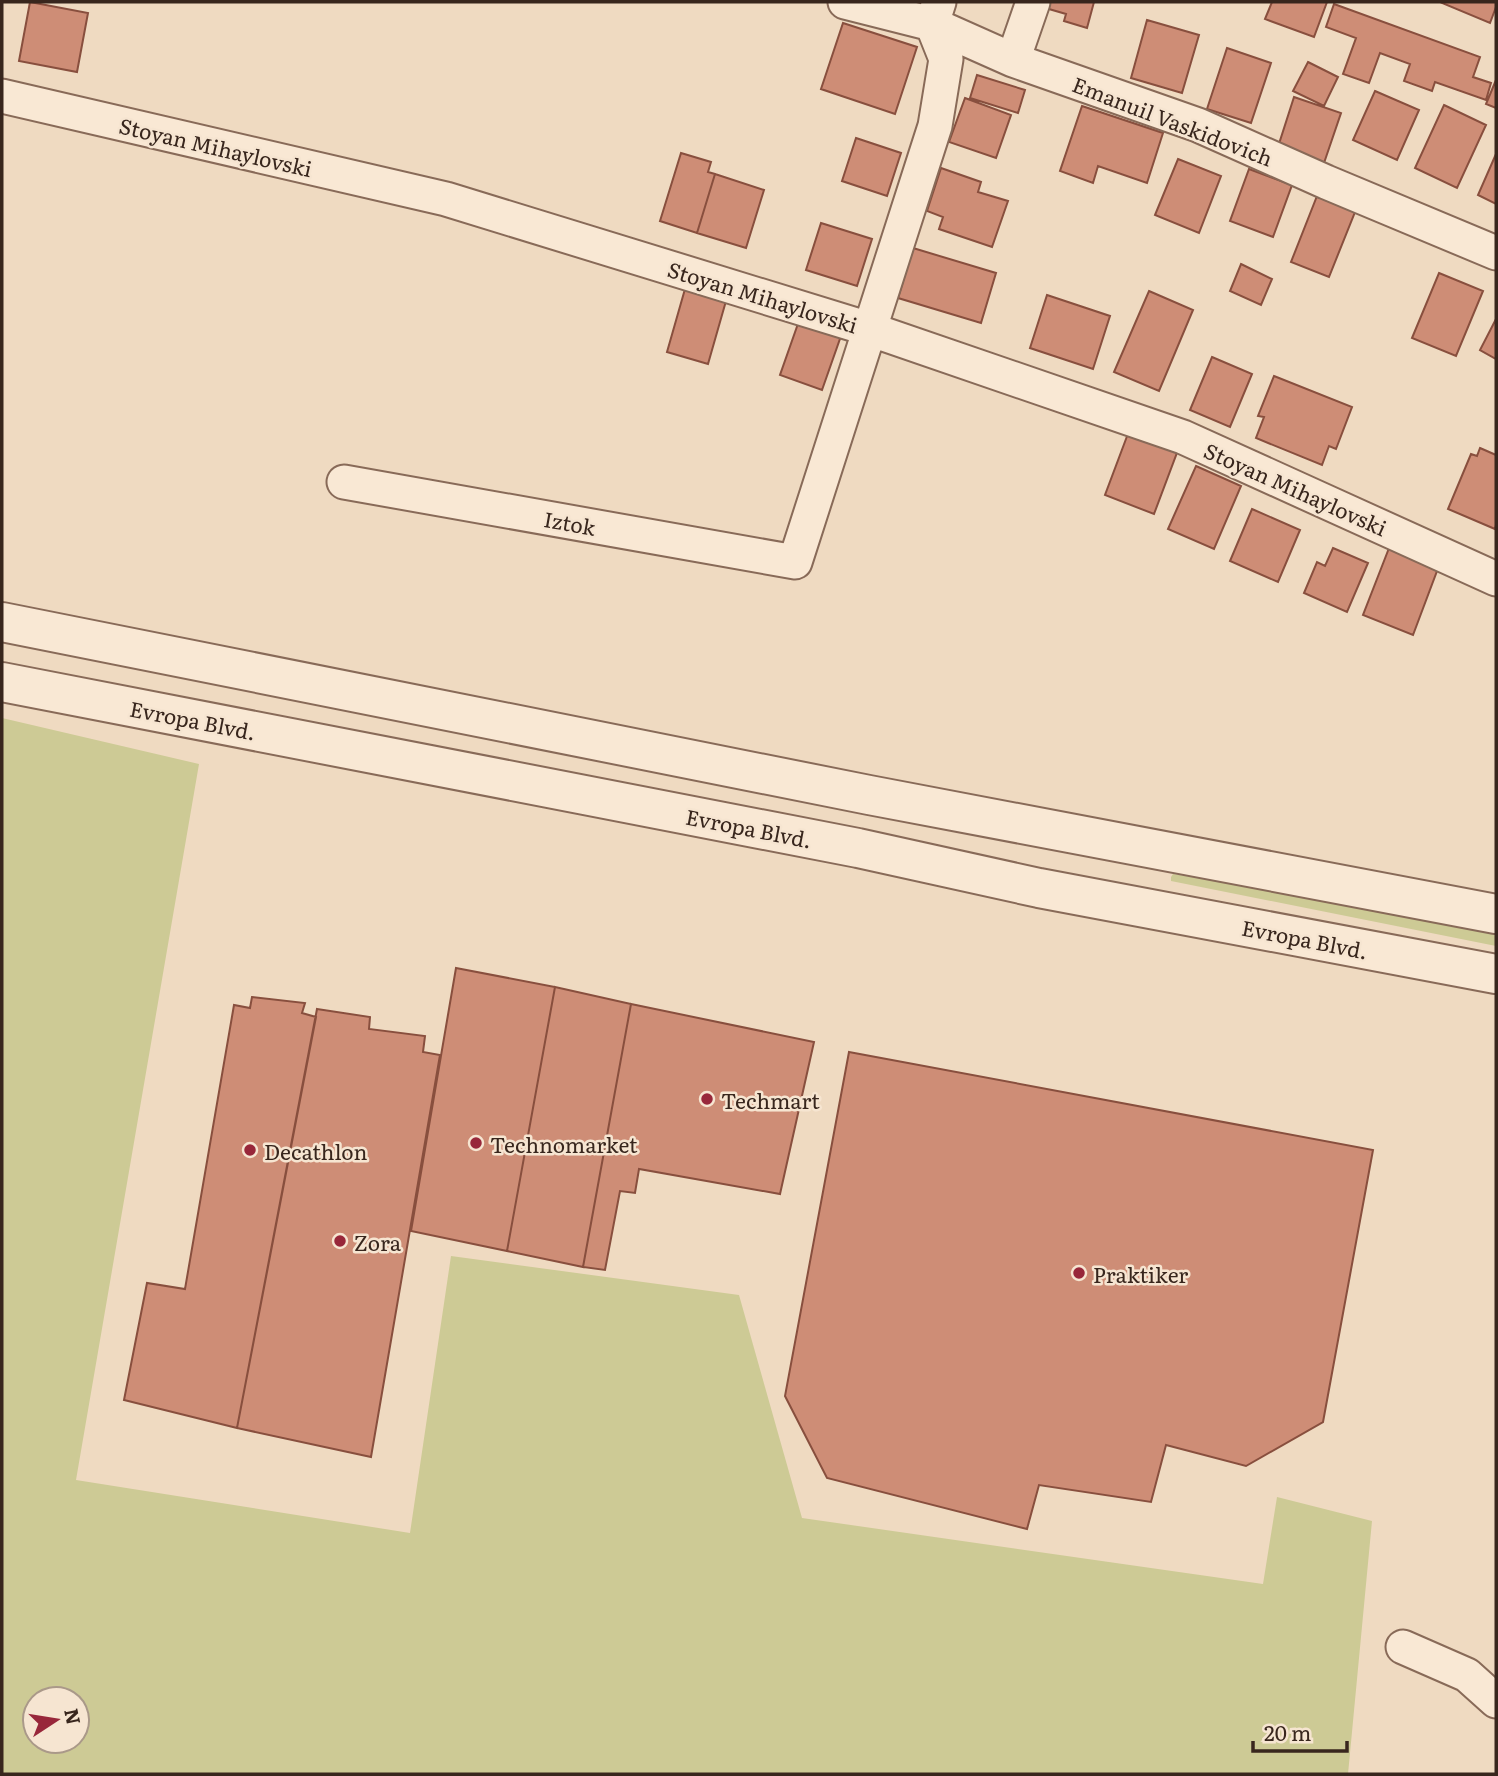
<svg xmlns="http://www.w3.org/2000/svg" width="1498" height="1776" viewBox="0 0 1498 1776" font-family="Literata,serif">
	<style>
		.green { fill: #cdca95; fill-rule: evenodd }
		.building { fill: #ce8d76; stroke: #884f3e; stroke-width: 2 }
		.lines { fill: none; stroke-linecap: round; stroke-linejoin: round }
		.minor-casing { stroke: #886a58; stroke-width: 37 }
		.tertiary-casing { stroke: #886a58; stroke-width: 42 }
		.minor { stroke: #f9e8d4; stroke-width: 33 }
		.tertiary { stroke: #f9e8d4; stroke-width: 38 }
		.poi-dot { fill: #98273a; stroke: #f6e5d1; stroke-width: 2.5 }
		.labels { text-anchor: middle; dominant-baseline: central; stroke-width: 5; stroke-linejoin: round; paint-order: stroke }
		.street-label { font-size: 21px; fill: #38261d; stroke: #f6e5d1 }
		.poi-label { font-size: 21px; fill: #38261d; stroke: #f6e5d1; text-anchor: start }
	</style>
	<rect width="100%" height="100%" fill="#efdac1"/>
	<path class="green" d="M2,718L199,764L76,1480L410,1533L451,1256L739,1295L802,1518L1263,1584L1277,1497L1372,1521L1348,1774H2ZM35,1699H77V1741H35Z
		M1173,874L1317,896L1496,929V946L1171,881V877Z"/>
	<path class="building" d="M30,2L88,13L77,72L19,61Z
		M1043,2H1094L1087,28L1064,21L1066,14L1042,7Z
		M1272,2H1327L1314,37L1265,19Z
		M1443,2H1496V7L1490,23L1442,3Z
		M1334,4L1480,57L1473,77L1491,83L1486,100L1435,82L1432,91L1404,81L1410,64L1380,53L1369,83L1343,74L1356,38L1326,27Z
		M1147,20L1199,35L1182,93L1131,78Z
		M843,23L917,47L895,114L821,89Z
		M1227,48L1271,63L1251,123L1207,109Z
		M1308,62L1338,77L1324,106L1293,91Z
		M977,75L1025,90L1018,113L970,98Z
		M1496,80V108L1486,104Z
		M1375,91L1419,110L1397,160L1353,140Z
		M1294,97L1341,113L1324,163L1278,147Z
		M965,98L1011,115L996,158L949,142Z
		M1444,105L1486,125L1457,188L1415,168Z
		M1082,106L1163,133L1147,183L1098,166L1093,183L1060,171Z
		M856,138L901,153L887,196L842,181Z
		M681,153L711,162L708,172L715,174L697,233L660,221Z
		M1496,154V204L1478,195Z
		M1178,159L1221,176L1199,233L1155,215Z
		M941,168L981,182L978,192L1008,201L992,247L939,229L943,217L927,211Z
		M1249,169L1292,185L1273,237L1230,221Z
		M715,174L764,190L746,248L697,233Z
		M1317,196L1355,212L1329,277L1291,262Z
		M821,223L872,239L857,286L806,270Z
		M913,248L996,273L981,323L898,298Z
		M1241,264L1272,279L1261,305L1230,291Z
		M1439,273L1483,291L1456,356L1412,338Z
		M685,289L726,301L708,364L667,352Z
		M1149,291L1193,310L1159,391L1114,372Z
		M1047,295L1110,316L1093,369L1030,348Z
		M800,318L842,333L822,390L780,375Z
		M1496,319V359L1480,350Z
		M1212,357L1252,374L1230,427L1190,410Z
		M1274,376L1352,407L1336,449L1329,446L1322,465L1256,438L1264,417L1258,416Z
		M1129,431L1178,450L1154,514L1105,495Z
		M1480,448L1496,455V525L1495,529L1448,509L1471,454L1477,456Z
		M1196,466L1241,486L1214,549L1168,529Z
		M1252,509L1300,530L1278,582L1230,561Z
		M1391,543L1440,563L1413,635L1363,615Z
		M1333,548L1368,563L1347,612L1304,593L1317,562L1325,566Z
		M456,968L555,987L507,1251L411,1231Z
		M555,987L631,1004L583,1267L507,1251Z
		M252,997L305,1003L302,1013L316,1017L237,1428L124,1400L147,1283L185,1289L234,1005L250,1008Z
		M631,1004L814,1042L780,1194L639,1169L635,1193L620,1191L605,1270L583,1267Z
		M317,1009L370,1017L369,1029L425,1036L423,1052L440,1055L371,1457L237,1428Z
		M849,1052L1373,1150L1323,1422L1246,1466L1166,1445L1151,1502L1039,1485L1027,1529L827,1478L785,1396Z"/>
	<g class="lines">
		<defs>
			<path id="minor" d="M845,2L932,24L1013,60L1198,125L1326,182L1496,253
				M1013,60L1033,2
				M2,96L446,199L869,329L1183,437L1496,579
				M344,482L795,562L935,126L946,59L932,24L939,2
				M1403,1647L1467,1675L1496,1701"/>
			<path id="tertiary" d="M2,622L869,795L1496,914
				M2,682L858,848L1039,888L1496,974"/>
		</defs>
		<use href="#minor" class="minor-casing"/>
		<use href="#tertiary" class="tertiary-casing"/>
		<use href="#minor" class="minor"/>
		<use href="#tertiary" class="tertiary"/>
	</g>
	<g class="poi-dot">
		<circle cx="707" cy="1099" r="7"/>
		<circle cx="476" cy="1143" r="7"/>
		<circle cx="250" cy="1150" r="7"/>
		<circle cx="340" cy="1241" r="7"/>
		<circle cx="1079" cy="1273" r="7"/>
	</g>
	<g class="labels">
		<g class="street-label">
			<text transform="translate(1173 120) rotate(21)">Emanuil Vaskidovich</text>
			<text transform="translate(216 146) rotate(13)">Stoyan Mihaylovski</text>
			<text transform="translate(763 296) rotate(17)">Stoyan Mihaylovski</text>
			<text transform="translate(1296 488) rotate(24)">Stoyan Mihaylovski</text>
			<text transform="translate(570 522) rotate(10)">Iztok</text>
			<text transform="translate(193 719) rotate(11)">Evropa Blvd.</text>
			<text transform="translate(749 827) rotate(11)">Evropa Blvd.</text>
			<text transform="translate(1305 938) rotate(11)">Evropa Blvd.</text>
		</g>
		<g class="poi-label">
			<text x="721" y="1099">Techmart</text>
			<text x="490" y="1143">Technomarket</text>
			<text x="264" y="1150">Decathlon</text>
			<text x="354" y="1241">Zora</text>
			<text x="1093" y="1273">Praktiker</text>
		</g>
	</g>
	<rect width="1498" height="1776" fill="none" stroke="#38261d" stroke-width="7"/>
	<g transform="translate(56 1720) rotate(78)"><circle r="33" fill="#f6e5d1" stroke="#aa9989" stroke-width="2"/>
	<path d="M0-5L12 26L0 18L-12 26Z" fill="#98273a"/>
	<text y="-10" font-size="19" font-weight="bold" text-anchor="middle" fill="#38261d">N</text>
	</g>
	<path d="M1253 1741v10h94v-10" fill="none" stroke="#38261d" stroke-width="3.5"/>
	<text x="1264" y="1741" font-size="21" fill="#38261d" stroke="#f6e5d1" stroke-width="5" paint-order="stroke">20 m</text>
</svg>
